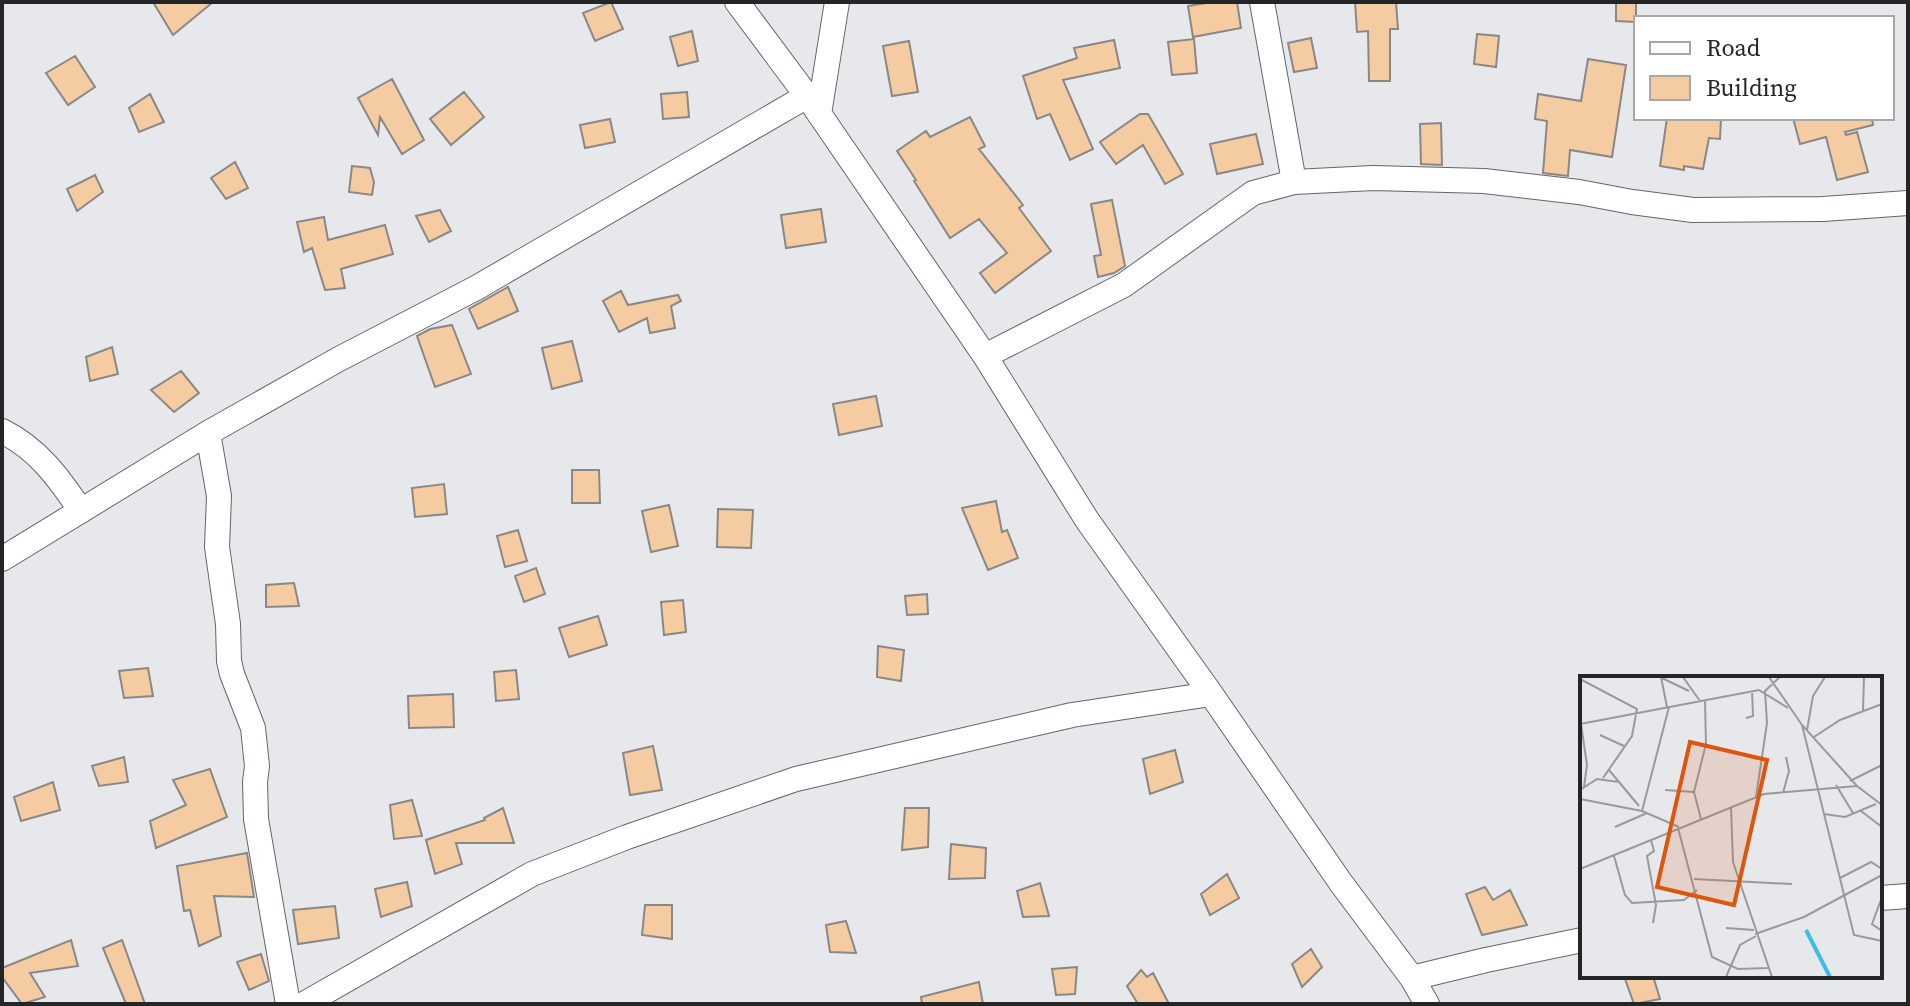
<svg xmlns="http://www.w3.org/2000/svg" width="1910" height="1006" viewBox="0 0 1910 1006" font-family="'Source Serif 4',serif">
	<style>
		.building { fill: #f5cba2; stroke: #8a8886; stroke-width: 2 }
		.lines { fill: none; stroke-linecap: round; stroke-linejoin: round }
		.street-casing { stroke: #636567; stroke-width: 26 }
		.street { stroke: #fff; stroke-width: 24 }
		.inset-river { fill: none; stroke: #40bbe5; stroke-width: 4 }
		.inset-road { fill: none; stroke: #989a9c; stroke-width: 2 }
		.view { fill: #de560d; fill-opacity: 0.15; stroke: #de560d; stroke-width: 4 }
		.inset-edge { fill: none; stroke: #242526; stroke-width: 4 }
	</style>
	<rect width="100%" height="100%" fill="#e6e8eb"/>
	<path class="building" d="M153,2H213L173,35Z
		M611,2L623,29L595,41L583,13Z
		M1212,2H1237L1241,28L1193,37L1188,6Z
		M1355,2H1396L1398,29H1390V81H1369L1368,31L1357,32Z
		M1616,2H1636V22L1616,21Z
		M692,31L698,61L678,66L670,37Z
		M1477,34L1499,36L1496,67L1474,64Z
		M1311,38L1317,68L1294,72L1288,43Z
		M1194,39L1197,73L1172,75L1168,42Z
		M1114,40L1120,68L1063,80L1093,149L1070,160L1050,114L1037,119L1023,76L1077,58L1074,48Z
		M909,41L918,92L892,96L883,46Z
		M75,56L95,87L68,105L46,73Z
		M1588,59L1626,65L1612,157L1570,150L1568,176L1543,173L1547,121L1535,119L1538,94L1581,101Z
		M392,79L424,140L402,154L380,117L378,135L358,98Z
		M464,92L484,117L451,145L430,119Z
		M687,92L689,117L663,119L661,94Z
		M150,94L164,122L139,132L129,108Z
		M1140,114H1148L1183,174L1165,184L1143,145L1116,164L1100,142Z
		M970,117L985,146L979,149L1023,205L1019,208L1051,251L995,293L980,273L1007,253L979,219L950,238L914,181L916,180L897,151L926,131L930,137Z
		M1667,118H1721L1720,139L1709,138L1703,169L1684,166V170L1660,166Z
		M1793,118H1872L1873,125L1845,132L1846,135L1857,132L1868,172L1837,180L1826,137L1800,144Z
		M610,119L615,142L585,148L580,125Z
		M1441,123L1442,165L1421,164L1420,124Z
		M1256,134L1263,164L1217,174L1210,144Z
		M235,162L248,188L226,199L211,178Z
		M352,166L370,168L374,182L372,195L349,192Z
		M95,175L103,192L77,211L67,189Z
		M1112,200L1125,266L1114,273L1098,277L1094,256L1101,255L1091,204Z
		M821,209L826,242L786,248L781,215Z
		M440,210L451,231L429,242L416,216Z
		M324,217L328,240L385,225L393,254L341,269L345,288L325,290L312,248L304,252L297,222Z
		M508,287L518,311L478,329L469,309Z
		M621,291L628,305L678,295L681,301L671,306L675,328L650,333L647,318L619,332L603,301Z
		M452,325L471,374L435,387L417,336L430,329Z
		M572,341L582,381L552,389L542,348Z
		M112,347L118,374L90,381L86,357Z
		M181,371L199,393L174,412L151,390Z
		M876,396L882,426L839,435L833,404Z
		M572,470H599L600,503H572Z
		M444,484L447,514L415,517L412,488Z
		M996,501L1002,532L1007,530L1018,558L988,570L962,508Z
		M669,505L678,546L651,552L642,511Z
		M718,509L753,510L751,548L717,547Z
		M518,530L527,561L505,567L497,536Z
		M536,568L545,594L524,602L515,576Z
		M294,583L299,606L266,607V585Z
		M927,594L928,614L907,615L905,596Z
		M683,600L686,632L664,635L661,602Z
		M598,616L607,645L569,657L559,628Z
		M878,646L904,650L901,681L877,677Z
		M148,668L153,696L124,698L119,671Z
		M516,670L519,699L496,701L494,672Z
		M453,694L454,727L409,728L408,696Z
		M653,746L662,790L630,795L623,753Z
		M1175,750L1183,782L1150,794L1143,759Z
		M124,757L128,782L99,786L92,766Z
		M210,769L227,817L156,848L150,821L186,805L173,780Z
		M53,782L60,810L21,821L14,797Z
		M412,800L422,836L394,839L390,805Z
		M503,808L514,843H456L462,864L435,874L426,840L485,820L484,818Z
		M905,808H929L928,847L902,850Z
		M951,844L986,848L985,878L949,879Z
		M247,853L254,897L214,896L221,936L199,946L190,910L184,911L177,866Z
		M1227,874L1239,898L1210,915L1201,894Z
		M407,882L412,906L381,917L375,889Z
		M1040,883L1049,916L1023,917L1017,891Z
		M1485,887L1493,900L1510,890L1527,925L1482,935L1466,894Z
		M645,905H672V939L642,935Z
		M335,906L339,938L298,944L293,910Z
		M846,921L856,953L830,952L826,925Z
		M71,940L78,966L30,973L45,997L22,1004L2,977V968Z
		M122,940L145,1004H126L103,948Z
		M1311,949L1322,967L1302,987L1292,964Z
		M261,954L269,981L249,990L237,962Z
		M1077,967L1075,994L1056,995L1052,969Z
		M1141,970L1147,977L1153,973L1169,1004H1138L1127,986Z
		M1624,976H1653L1660,999L1634,1004Z
		M979,982L983,1004H922L921,997Z"/>
	<g class="lines">
		<defs>
			<path id="street" d="M737,2L807,96L985,356L1087,520L1211,694L1341,883L1412,978L1427,1004
				M1262,2L1294,182
				M819,114L837,2
				M985,356L1124,285L1253,193L1294,182L1373,178L1484,181L1579,192L1632,202L1693,210L1823,209L1908,203
				M2,431C38,449 59,478 81,511
				M208,433L219,496L217,547L228,624L229,661L232,674L253,728L257,766L255,782L256,819L288,1004
				M2,559L208,433L339,359L476,288L807,96
				M1880,898L1908,896
				M1412,978L1486,960L1582,940
				M304,1004L532,874L627,837L796,779L1072,715L1211,694"/>
		</defs>
		<use href="#street" class="street-casing"/>
		<use href="#street" class="street"/>
	</g>
	<g transform="translate(1580 676)">
		<rect width="302" height="302" fill="#e6e8eb"/>
		<path class="inset-river" d="M226,254L250,301"/>
		<path class="inset-road" d="M81,1L87,31M103,1L120,25M189,1L222,49L277,110L302,129M82,2L109,15M0,3L57,33L52,60L23,102M283,35L284,1M166,42L173,40L172,15M0,48L179,14L208,32M1,48L7,89L4,111M222,49L274,259L302,265M227,54L233,20L245,1M20,59L44,70M234,61L260,44L302,28M29,94L59,130M270,105L302,89M256,109L273,137M0,114L17,103L39,106M85,114L114,116M203,117L209,95L206,81M176,121L187,47L185,15L200,1M0,123L62,135L99,151M151,131L153,186L192,301M62,135L89,31M281,135L302,151M244,138L265,141L296,128M121,143L114,116L126,68L125,24M35,151L67,137M98,152L132,281L158,293L188,292M71,164L74,175L67,180L76,229L73,247M34,180L45,219L52,227L104,224L117,214M0,193L184,118L277,110M260,202L291,186L302,193M114,203L212,208M302,221L292,248L302,255M146,252L174,254M175,258L224,241L302,199M146,301L160,269L176,260"/>
		<path class="view" d="M110,66L187,84L154,229L77,211Z"/>
		<rect width="302" height="302" class="inset-edge"/>
	</g>
	<rect width="1910" height="1006" fill="none" stroke="#242526" stroke-width="8"/>
	<rect x="1634" y="16" width="260" height="104" fill="#ffffff" stroke="#a7a8a8" stroke-width="2"/>
	<rect x="1650" y="42" width="40" height="12" fill="#ffffff" stroke="#a7a8a8" stroke-width="2"/>
	<text x="1706" y="56" font-size="24" fill="#242526">Road</text>
	<rect x="1650" y="76" width="40" height="24" fill="#f5cba2" stroke="#a7a8a8" stroke-width="2"/>
	<text x="1706" y="96" font-size="24" fill="#242526">Building</text>
</svg>
